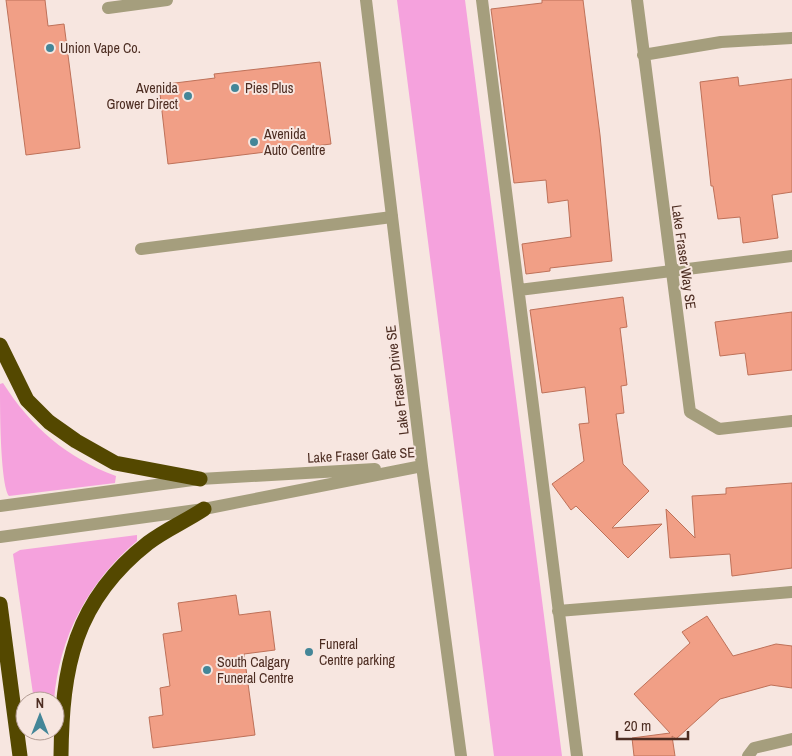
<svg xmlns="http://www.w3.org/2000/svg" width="792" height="756" viewBox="0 0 792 756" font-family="'Archivo Narrow',sans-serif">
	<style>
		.green { fill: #f5a2dd }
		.building { fill: #f19f86; stroke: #be7159 }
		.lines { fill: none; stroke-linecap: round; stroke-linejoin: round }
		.lane { stroke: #a59e7d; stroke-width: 12 }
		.street { stroke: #a59e7d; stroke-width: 12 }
		.highway { stroke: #544800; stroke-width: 15 }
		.poi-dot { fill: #448698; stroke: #f7e6e0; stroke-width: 2 }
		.labels { text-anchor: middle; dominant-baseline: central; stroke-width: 4; stroke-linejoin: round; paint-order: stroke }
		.poi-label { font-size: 14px; fill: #4d2d22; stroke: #f7e6e0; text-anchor: start }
		.street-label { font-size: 14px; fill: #4d2d22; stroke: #f7e6e0 }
	</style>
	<rect width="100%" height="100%" fill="#f7e6e0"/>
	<path class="green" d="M397,0H465L562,756H494Z
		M3,383C31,427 67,458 116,476L115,483L9,496C0,484 0,404 0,384Z
		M137,535V541C88,582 59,637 54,701H34L13,554L20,550Z"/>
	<path class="building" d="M6,0H45L48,26L64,24L80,148L26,155Z
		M542,0H583L600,135L612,261L550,268V271L526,274L522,244L571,237L568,200L548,203L546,180L514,183L491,9L542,3Z
		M320,62L331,144L168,164L159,85L215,78L214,74Z
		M738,77L739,86L792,79V192L772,195L778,238L743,243L740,217L718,219L713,186H711L700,82Z
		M623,297L627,327L620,328L627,385L621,386L624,413L616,414L623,464L649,491L612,528L662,524L628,558L576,506L571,510L552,484L584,461L579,424L589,423L585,387L542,393L530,310Z
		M792,312V370L748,375L745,353L720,356L715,322Z
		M792,483V568L732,576L730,554L670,558L666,509L695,538L692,496L726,494V488Z
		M236,595L239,615L270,611L275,650L244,654L255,735L153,748L149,717L163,715L160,688L170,686L163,634L182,631L178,603Z
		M707,616L733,656L776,644L792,646V688L771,685L720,699L676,739L672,736L675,756H634L632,738L670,733L634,694L690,643L682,632Z"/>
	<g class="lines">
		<path class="lane" d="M482,0L577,756
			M108,8L167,0
			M141,249L392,217
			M519,290L792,256
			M558,611L792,592"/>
		<path class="street" d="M366,0L422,466L461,756
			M637,0L690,412L719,429L792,421
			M643,55L721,42L792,38
			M0,506L200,479L375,469
			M0,537L204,509L422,466
			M748,756L754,748L792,739"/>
		<path class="highway" d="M0,345L27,400L49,422L76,441L115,463L200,479
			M0,604L20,756
			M61,756C62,667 74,601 148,543C165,530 186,521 204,509"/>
	</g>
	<g class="poi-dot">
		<circle cx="50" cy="48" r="5"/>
		<circle cx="235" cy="88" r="5"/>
		<circle cx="188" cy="96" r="5"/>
		<circle cx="254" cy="142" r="5"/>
		<circle cx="309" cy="652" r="5"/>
		<circle cx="207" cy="670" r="5"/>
	</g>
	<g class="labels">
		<g class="poi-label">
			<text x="60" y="48">Union Vape Co.</text>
			<text x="178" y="88" text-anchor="end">Avenida<tspan x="178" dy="16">Grower Direct</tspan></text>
			<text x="245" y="88">Pies Plus</text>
			<text x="264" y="134">Avenida<tspan x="264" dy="16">Auto Centre</tspan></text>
			<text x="319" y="644">Funeral<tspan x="319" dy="16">Centre parking</tspan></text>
			<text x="217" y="662">South Calgary<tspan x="217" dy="16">Funeral Centre</tspan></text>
		</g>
		<g class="street-label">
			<text transform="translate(684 257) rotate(82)">Lake Fraser Way SE</text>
			<text transform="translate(397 380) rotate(-97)">Lake Fraser Drive SE</text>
			<text transform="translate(361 455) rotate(-3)">Lake Fraser Gate SE</text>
		</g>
	</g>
	<g transform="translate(40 716)"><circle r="24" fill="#f7e6e0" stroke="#b39c94"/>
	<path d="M0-4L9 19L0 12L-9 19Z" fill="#448698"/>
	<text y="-8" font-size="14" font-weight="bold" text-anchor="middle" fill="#4d2d22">N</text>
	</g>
	<path d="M617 731v8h71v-8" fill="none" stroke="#4d2d22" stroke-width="2.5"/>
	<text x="624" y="731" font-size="15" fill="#4d2d22" stroke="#f7e6e0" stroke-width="4" paint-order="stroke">20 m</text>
</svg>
